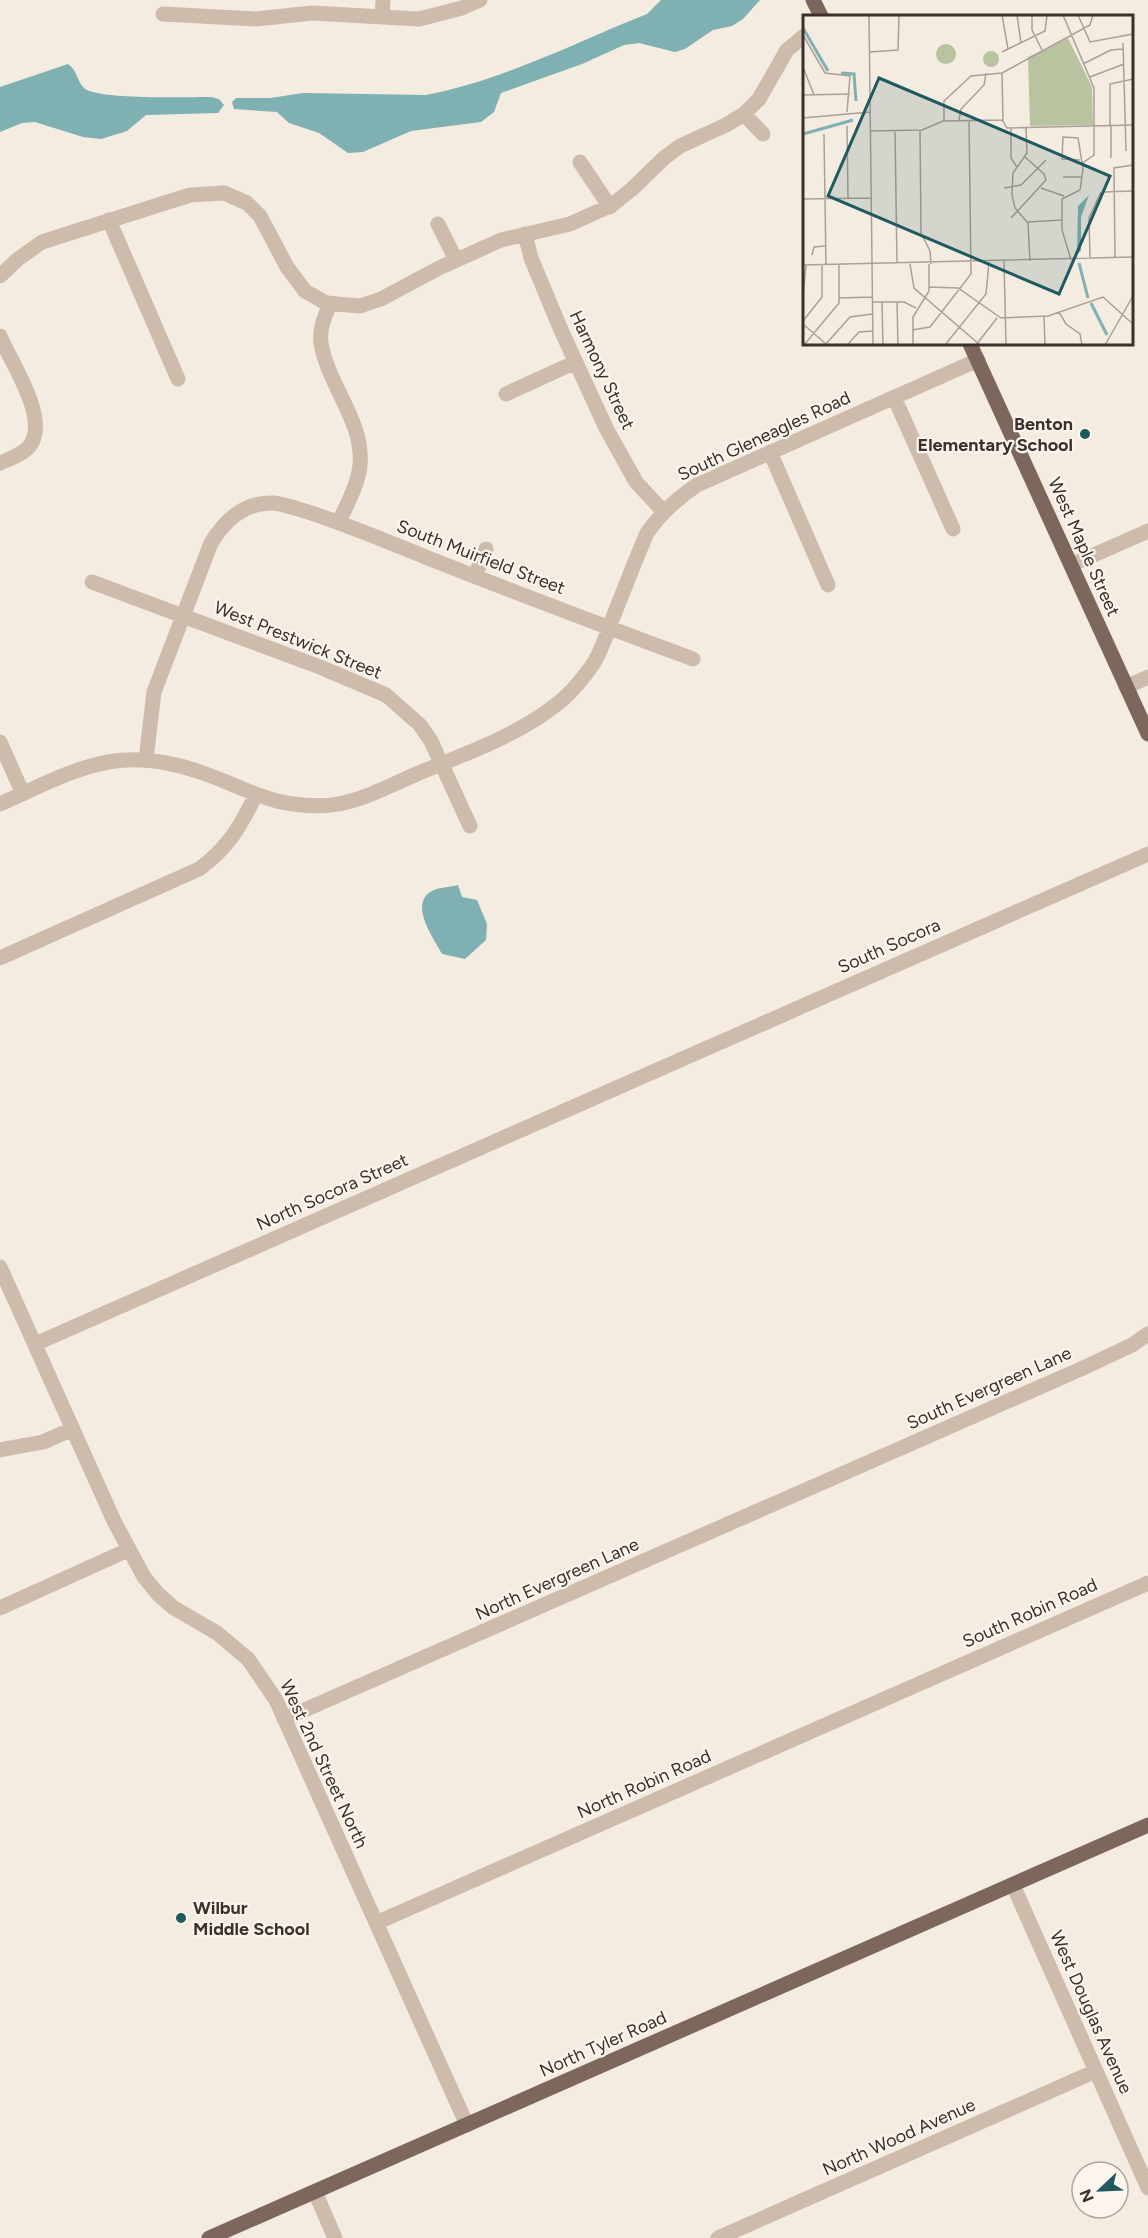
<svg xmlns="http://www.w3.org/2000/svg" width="1148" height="2238" viewBox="0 0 1148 2238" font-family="Figtree,sans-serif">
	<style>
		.water { fill: #7fb0b2 }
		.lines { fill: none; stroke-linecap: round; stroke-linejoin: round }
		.minor { stroke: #cdbbac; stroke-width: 15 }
		.major { stroke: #7d675c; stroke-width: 15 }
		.poi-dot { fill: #1f5a5e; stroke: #fbf5ee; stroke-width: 2 }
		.labels { text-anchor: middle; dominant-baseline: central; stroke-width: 4.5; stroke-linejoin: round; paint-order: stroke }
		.street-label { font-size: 18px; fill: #3b302b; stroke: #fbf5ee }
		.poi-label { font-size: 18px; font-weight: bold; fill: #3b302b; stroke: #fbf5ee; text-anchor: end }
		.inset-river { fill: none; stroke: #7fb0b2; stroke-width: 3 }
		.inset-road { fill: none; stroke: #aaa098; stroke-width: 1.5 }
		.view { fill: #1f5a5e; fill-opacity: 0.15; stroke: #1f5a5e; stroke-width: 3 }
		.inset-edge { fill: none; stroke: #3b302b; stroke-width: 3 }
	</style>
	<rect width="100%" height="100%" fill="#f4ebe1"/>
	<path class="water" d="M661,0H760L743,19L732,26L713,30L685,49L675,52L639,43L624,45L582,64L501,93L494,112L481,122L411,131L363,152L348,153L319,133L289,123L277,112L234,109L232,102L236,98H270L303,93L426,95C504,80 574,43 647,14Z
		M68,64C77,70 77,81 84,88C96,100 189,97 211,97L219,99L224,105L218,113L146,115L127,131L101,139L83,137L35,122L22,123L0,132V87Z
		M458,885L462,897L477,900L487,924L486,940L465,959L442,954C433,937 407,902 434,890C441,887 451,887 458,885Z"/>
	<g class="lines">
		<path class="minor" d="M163,14L256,19L312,13L419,19L462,8L480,0
			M382,17L383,0
			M744,114L763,134
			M580,162L610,207
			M109,220L178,379
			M438,224L456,260
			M525,234L531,258L561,330L606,428L636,482L663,511
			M0,276L18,259L42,242L190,195L224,193L247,203L260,216L287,267L305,291L326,303L360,306L381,299L439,268L501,240L570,224L612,205L632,189L664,158L680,146L726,125L744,114L759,99L787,50L804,36
			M330,303C325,316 319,329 321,343C328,386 364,421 360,465C358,485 347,504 339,522
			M0,336C11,363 51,420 29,447C21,455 10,459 0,463
			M506,394L576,362
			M894,397L953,529
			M770,452L828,585
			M1071,565L1148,531
			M475,576L486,549
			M92,582L320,667L386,695L420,725L431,741L470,826
			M1126,687L1148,677
			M0,742L23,794
			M146,759L154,692L211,543C225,520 245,502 273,503C285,504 297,509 308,512C349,525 388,542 428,558C516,593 604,626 693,659
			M0,804C76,770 118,742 203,773C233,783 261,800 293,804C308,806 324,807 338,804C366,799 393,784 419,773C464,754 514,737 553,707C569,696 582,680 593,664C601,652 606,636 611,622C623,593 634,563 647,533C661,513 676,499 697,485L978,360
			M0,958L199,869C228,848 241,826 256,794
			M0,1267L114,1521L144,1577L158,1594L174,1608L217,1633L248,1659L276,1700L467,2125
			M35,1344L1148,854
			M0,1450L43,1442L73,1429
			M0,1608L128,1550
			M284,1719L1081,1369L1132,1345L1148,1334
			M1013,1885L1148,2188
			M376,1923L1148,1583
			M315,2192L335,2238
			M718,2238L1096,2071"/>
		<path class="major" d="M813,0L821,16
			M970,344L1148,734
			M209,2238L1148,1825"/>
	</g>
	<g class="poi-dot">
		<circle cx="1085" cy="434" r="6"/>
		<circle cx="181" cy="1918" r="6"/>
	</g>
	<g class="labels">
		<g class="street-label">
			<text transform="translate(602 370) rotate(65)">Harmony Street</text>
			<text transform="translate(764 436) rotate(-25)">South Gleneagles Road</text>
			<text transform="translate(1084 547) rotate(66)">West Maple Street</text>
			<text transform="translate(481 557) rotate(21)">South Muirfield Street</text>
			<text transform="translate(298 640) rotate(22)">West Prestwick Street</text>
			<text transform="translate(889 946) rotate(-24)">South Socora</text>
			<text transform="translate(332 1192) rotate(-24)">North Socora Street</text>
			<text transform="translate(989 1388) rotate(-24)">South Evergreen Lane</text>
			<text transform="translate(557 1579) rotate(-24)">North Evergreen Lane</text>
			<text transform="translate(1030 1613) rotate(-24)">South Robin Road</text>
			<text transform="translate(324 1764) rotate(65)">West 2nd Street North</text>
			<text transform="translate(644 1784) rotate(-24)">North Robin Road</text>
			<text transform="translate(1091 2012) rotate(66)">West Douglas Avenue</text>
			<text transform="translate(603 2044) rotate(-24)">North Tyler Road</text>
			<text transform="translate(899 2137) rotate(-24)">North Wood Avenue</text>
		</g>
		<g class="poi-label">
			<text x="1073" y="424">Benton<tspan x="1073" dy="21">Elementary School</tspan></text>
			<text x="193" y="1908" text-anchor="start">Wilbur<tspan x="193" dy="21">Middle School</tspan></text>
		</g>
	</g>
	<g transform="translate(803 15)">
		<rect width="330" height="330" fill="#f4ebe1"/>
		<path d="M265,23L289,72L290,110L227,111L225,42ZM133 39a10 10 0 1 1 20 0a10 10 0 1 1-20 0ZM180 44a8 8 0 1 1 16 0a8 8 0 1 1-16 0Z" fill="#b8c4a0"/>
		<path d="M286,180L278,202V236L274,239L275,191Z" fill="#7fb0b2"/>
		<path class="inset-river" d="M0,13L25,56M38,58L51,59L53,86M0,119L50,105M276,248L285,283M288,288L304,320"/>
		<path class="inset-road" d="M66,0L70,330M199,0L205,34M214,0L218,28M229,0V15L239,35M260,0L291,73V140L278,149M275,0L287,27L330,19M0,20L22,58L47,61L44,97M320,28L323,136M66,37L95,35L96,0M199,37L242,16L244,0M280,49L308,35L320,34M0,52L11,80M199,58L200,106L204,113L330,110M199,58L287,10L290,0M287,62L321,49M0,80L47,79M0,103L67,97M156,105L158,94L181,70L183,58M141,106V86L168,61L199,58M44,111L45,183M307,111V69L330,64M308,111V143M208,113V143L214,152M223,113L224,138L210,158L209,180L212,193L225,208L227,246M92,115L94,249M117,115L118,218L127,236L128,249M67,116L119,115L140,106L200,105M21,119L23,250M260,162H279M201,173L218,170L243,145M238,173L261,181M301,177L330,176M0,184L68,183M208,203L243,165L241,159L222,142M225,207L259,205M9,240L11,232L23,231M287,243L286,203L298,177M312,243L311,153L330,150M268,245L259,215V184L277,175L280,154L275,123L260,122L259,144L277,145M201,246L203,330M107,249L111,273L177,330M0,250L330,242M126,272L155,273L198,303L245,301L300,282L330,309M0,281L3,250M36,283L69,282M69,287H101L113,293M79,287L80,330M94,287L95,330M256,297L263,309L277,319L279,330M241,302L242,330M0,306L19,282V250M0,309L23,329M109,315L127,312L168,259L166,105M1,330L36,288V250M22,330L47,302L69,299M44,330L56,317L70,316M110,330V302L126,276V249M142,330L183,279L186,247M173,330L194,303M302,330L330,281"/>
		<path class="view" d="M76,63L307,161L256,279L25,181Z"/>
		<rect width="330" height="330" class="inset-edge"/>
	</g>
	<g transform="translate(1100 2190) rotate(247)"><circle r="28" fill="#fbf5ee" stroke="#aea6a0" stroke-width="1.5"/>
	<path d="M0-4.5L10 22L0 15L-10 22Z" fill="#1f5a5e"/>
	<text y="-9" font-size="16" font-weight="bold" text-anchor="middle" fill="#3b302b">N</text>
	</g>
</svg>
